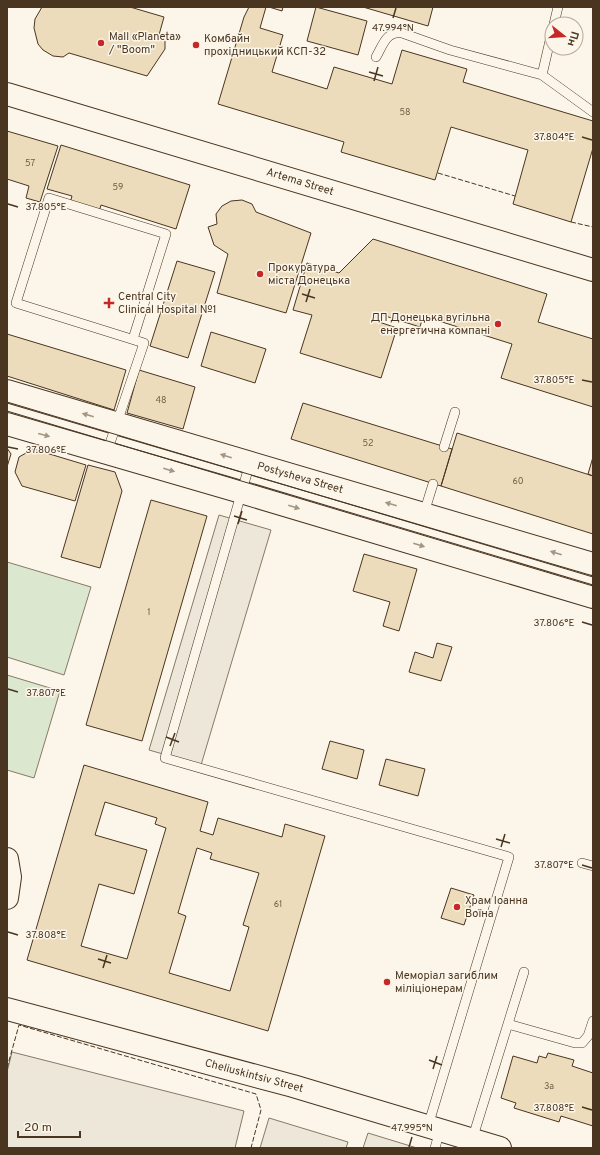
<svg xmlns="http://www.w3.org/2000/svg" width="600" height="1155" viewBox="0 0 600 1155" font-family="Overpass,sans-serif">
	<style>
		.green { fill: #dce7d0; stroke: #887966 }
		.parking { fill: #ede7d9; stroke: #887966 }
		.building { fill: #ecdcbc; stroke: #4a3520; fill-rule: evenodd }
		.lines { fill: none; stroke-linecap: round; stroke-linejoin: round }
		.service-casing { stroke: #4a3520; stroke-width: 10 }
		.tertiary-casing { stroke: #4a3520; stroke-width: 24 }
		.primary-casing { stroke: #4a3520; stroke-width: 24 }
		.service { stroke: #fbf6e9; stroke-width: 9 }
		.tertiary { stroke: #fbf6e9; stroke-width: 22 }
		.primary { stroke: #fbf6e9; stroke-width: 22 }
		.tram { stroke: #4a3520; stroke-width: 1 }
		.fence { stroke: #4a3520; stroke-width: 1; stroke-dasharray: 5 2; stroke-linecap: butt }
		.oneway { fill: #a29684 }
		.ticks { fill: none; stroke: #4a3520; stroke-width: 1.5 }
		.poi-dot { fill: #c62828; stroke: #fbf6e9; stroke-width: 1.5 }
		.labels { text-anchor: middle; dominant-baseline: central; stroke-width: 3; stroke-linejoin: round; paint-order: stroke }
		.number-label { font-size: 9px; fill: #725f47 }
		.poi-label { font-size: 11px; fill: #4a3520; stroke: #fbf6e9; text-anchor: start }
		.street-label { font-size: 11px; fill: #4a3520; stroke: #fbf6e9 }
		.ticks-label { font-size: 10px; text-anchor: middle; fill: #4a3520; stroke: #fbf6e9; stroke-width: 3; stroke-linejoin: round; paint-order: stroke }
	</style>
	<rect width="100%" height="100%" fill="#fbf6e9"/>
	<path class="green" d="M7,562L91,587L64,675L7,657Z
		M7,675L60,691L34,778L7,770Z"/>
	<path class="parking" d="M219,515L271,530L201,765L149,750Z
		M12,1052L244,1111L235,1148H7V1072Z
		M269,1118L348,1142L346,1148H260Z
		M368,1133L417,1148H363Z"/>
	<path class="building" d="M42,7H130L164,17L159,35L165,41V49L147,76L69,53L63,57L53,56L43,50L38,44L34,28L35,19Z
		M249,7H266L260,28L283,35L272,72L327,89L334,67L392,84L402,50L467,69L463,82L593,121V148L571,222L513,204L528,150L451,127L435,180L341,152L344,142L218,104L244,17Z
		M269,7H283L282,11Z
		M316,7L367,21L358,55L307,41Z
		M363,7H433L428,26Z
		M7,131L58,146L40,202L26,198L29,186L7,179Z
		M61,145L190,185L176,229L101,205L99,212L70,203L72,196L47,189Z
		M242,200L252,204L256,212L311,233L286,313L217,293L228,254L214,245L208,227L217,224L216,214L222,206L231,201Z
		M373,239L547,294L538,322L593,339V407L501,378L512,344L423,316L420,327L379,314L376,321L397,328L381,378L300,353L312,315L293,310L307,263L339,273Z
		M177,261L215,272L188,358L150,346Z
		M211,332L266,349L255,383L201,366Z
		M7,334L126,370L114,410L7,376Z
		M139,370L195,387L183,429L127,413Z
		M303,403L452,449L441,486L291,439Z
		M457,433L593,476V534L441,486Z
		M7,448L11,454L7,467Z
		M33,449L86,465L75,501L22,486L15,472L19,457Z
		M593,457V476L588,474Z
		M88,465L115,472L122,491L100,568L61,557Z
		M151,500L207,516L142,741L86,725Z
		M364,554L417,569L399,631L383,626L390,602L353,591Z
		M437,643L452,647L441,681L409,672L415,652L433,658Z
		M330,741L364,750L357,779L322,769Z
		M386,759L425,769L418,796L379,785Z
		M84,765L208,802L200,831L213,835L218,818L282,837L285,824L325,836L268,1031L27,960ZM105,802L157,818L155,824L166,828L127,959L81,946L99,884L134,894L147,850L95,835ZM197,848L212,853L210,859L259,873L243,925L249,927L230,991L169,973L186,916L178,913Z
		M451,888L474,895L464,925L441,918Z
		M548,1053L574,1060L572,1066L593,1073V1126L561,1116L559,1122L514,1108L516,1103L501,1098L513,1056L537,1063L539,1056L546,1058Z"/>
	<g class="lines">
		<defs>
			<path id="service" d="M554,24L558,7
				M552,32L542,75L593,112
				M376,57C383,45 386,31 402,33L450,50L542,75
				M444,447L455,412
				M107,452L144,343L16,303L49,198L166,234L133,339
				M250,463L165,758L509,857L428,1126
				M424,513L433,484
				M582,863L593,866
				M508,1024L575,1043H582L588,1036L593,1021
				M472,1140L524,972
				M435,1148L440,1130"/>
			<path id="tertiary" d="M7,391L593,564
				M7,424L241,492L593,597
				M7,859L10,877L7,898
				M7,1009L293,1086L500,1148"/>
			<path id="primary" d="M7,94L593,270"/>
		</defs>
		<use href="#service" class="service-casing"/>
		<use href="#tertiary" class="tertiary-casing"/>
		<use href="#primary" class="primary-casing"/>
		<use href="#service" class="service"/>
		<use href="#tertiary" class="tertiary"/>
		<use href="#primary" class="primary"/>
		<path class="tram" d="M7,402L593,577
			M7,411L593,586"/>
		<path class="fence" d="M438,173L515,196
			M571,222L593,227
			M7,1068L19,1025L256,1094L261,1110L251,1148"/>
	</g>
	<defs><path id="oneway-solid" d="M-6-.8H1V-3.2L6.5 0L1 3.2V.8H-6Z"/></defs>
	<g class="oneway">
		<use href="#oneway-solid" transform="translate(88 415) rotate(-164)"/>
		<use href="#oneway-solid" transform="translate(44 435) rotate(15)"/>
		<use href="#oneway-solid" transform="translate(226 456) rotate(-163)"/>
		<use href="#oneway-solid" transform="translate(169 470) rotate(16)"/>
		<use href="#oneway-solid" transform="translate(391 504) rotate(-164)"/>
		<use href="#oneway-solid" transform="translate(294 507) rotate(17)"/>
		<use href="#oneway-solid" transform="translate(419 545) rotate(17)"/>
		<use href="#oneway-solid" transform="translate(556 553) rotate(-163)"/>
	</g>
	<path class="ticks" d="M393,18L396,8M369,72L383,76M374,81L378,67M582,137L592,140M8,204L18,207M302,294L315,298M306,302L310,289M582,380L592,382M8,447L18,449M234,516L247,520M238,524L242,511M582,622L592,625M8,689L18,692M166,737L179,742M170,746L175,733M496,839L510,843M501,847L505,834M582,865L592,868M8,932L18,935M98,959L111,963M103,968L107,955M429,1060L442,1065M433,1069L437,1056M582,1107L592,1110M409,1147L412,1137"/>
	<g class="poi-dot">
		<circle cx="101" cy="43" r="4"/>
		<circle cx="196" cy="45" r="4"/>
		<circle cx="260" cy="274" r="4"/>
		<path d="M107 297h4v4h4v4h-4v4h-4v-4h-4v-4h4z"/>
		<circle cx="498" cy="324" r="4"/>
		<circle cx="457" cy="907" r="4"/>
		<circle cx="387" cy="982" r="4"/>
	</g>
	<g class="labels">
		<g class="number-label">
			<text x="405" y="112">58</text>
			<text x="30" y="163">57</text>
			<text x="118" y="187">59</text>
			<text x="161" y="400">48</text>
			<text x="368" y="443">52</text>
			<text x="518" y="481">60</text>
			<text x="149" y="612">1</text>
			<text x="278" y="904">61</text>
			<text x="549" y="1086">3а</text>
		</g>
		<g class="poi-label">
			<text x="109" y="37">Mall «Planeta»<tspan x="109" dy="13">/ "Boom"</tspan></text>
			<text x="204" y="39">Комбайн<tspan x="204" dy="13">прохідницький КСП-32</tspan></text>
			<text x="268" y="268">Прокуратура<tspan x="268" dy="13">міста Донецька</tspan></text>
			<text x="118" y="297">Central City<tspan x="118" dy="13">Clinical Hospital №1</tspan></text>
			<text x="490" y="318" text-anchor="end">ДП Донецька вугільна<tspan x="490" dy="13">енергетична компані</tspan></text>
			<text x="465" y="901">Храм Іоанна<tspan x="465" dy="13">Воїна</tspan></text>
			<text x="395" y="976">Меморіал загиблим<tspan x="395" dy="13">міліціонерам</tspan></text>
		</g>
		<g class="street-label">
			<text transform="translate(300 182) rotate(17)">Artema Street</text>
			<text transform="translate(300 478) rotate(16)">Postysheva Street</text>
			<text transform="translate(254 1076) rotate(15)">Cheliuskintsiv Street</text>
		</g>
	</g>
	<g class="ticks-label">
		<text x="393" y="31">47.994°N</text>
		<text x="554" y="140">37.804°E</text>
		<text x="46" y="210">37.805°E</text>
		<text x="554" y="383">37.805°E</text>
		<text x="46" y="453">37.806°E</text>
		<text x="554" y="626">37.806°E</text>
		<text x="46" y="696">37.807°E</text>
		<text x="554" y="868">37.807°E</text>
		<text x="46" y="938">37.808°E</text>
		<text x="554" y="1111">37.808°E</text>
		<text x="412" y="1131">47.995°N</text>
	</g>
	<rect width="600" height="1155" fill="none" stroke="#4a3520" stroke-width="16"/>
	<g transform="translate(564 36) rotate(107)"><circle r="19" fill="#fbf6e9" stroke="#b4a999"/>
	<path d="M0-3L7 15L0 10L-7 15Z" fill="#c62828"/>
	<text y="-6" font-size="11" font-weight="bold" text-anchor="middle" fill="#4a3520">Пн</text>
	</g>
	<path d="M18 1131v6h62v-6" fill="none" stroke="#4a3520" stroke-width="2"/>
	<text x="24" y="1131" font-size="12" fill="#4a3520" stroke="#fbf6e9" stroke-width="3" paint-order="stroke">20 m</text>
</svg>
